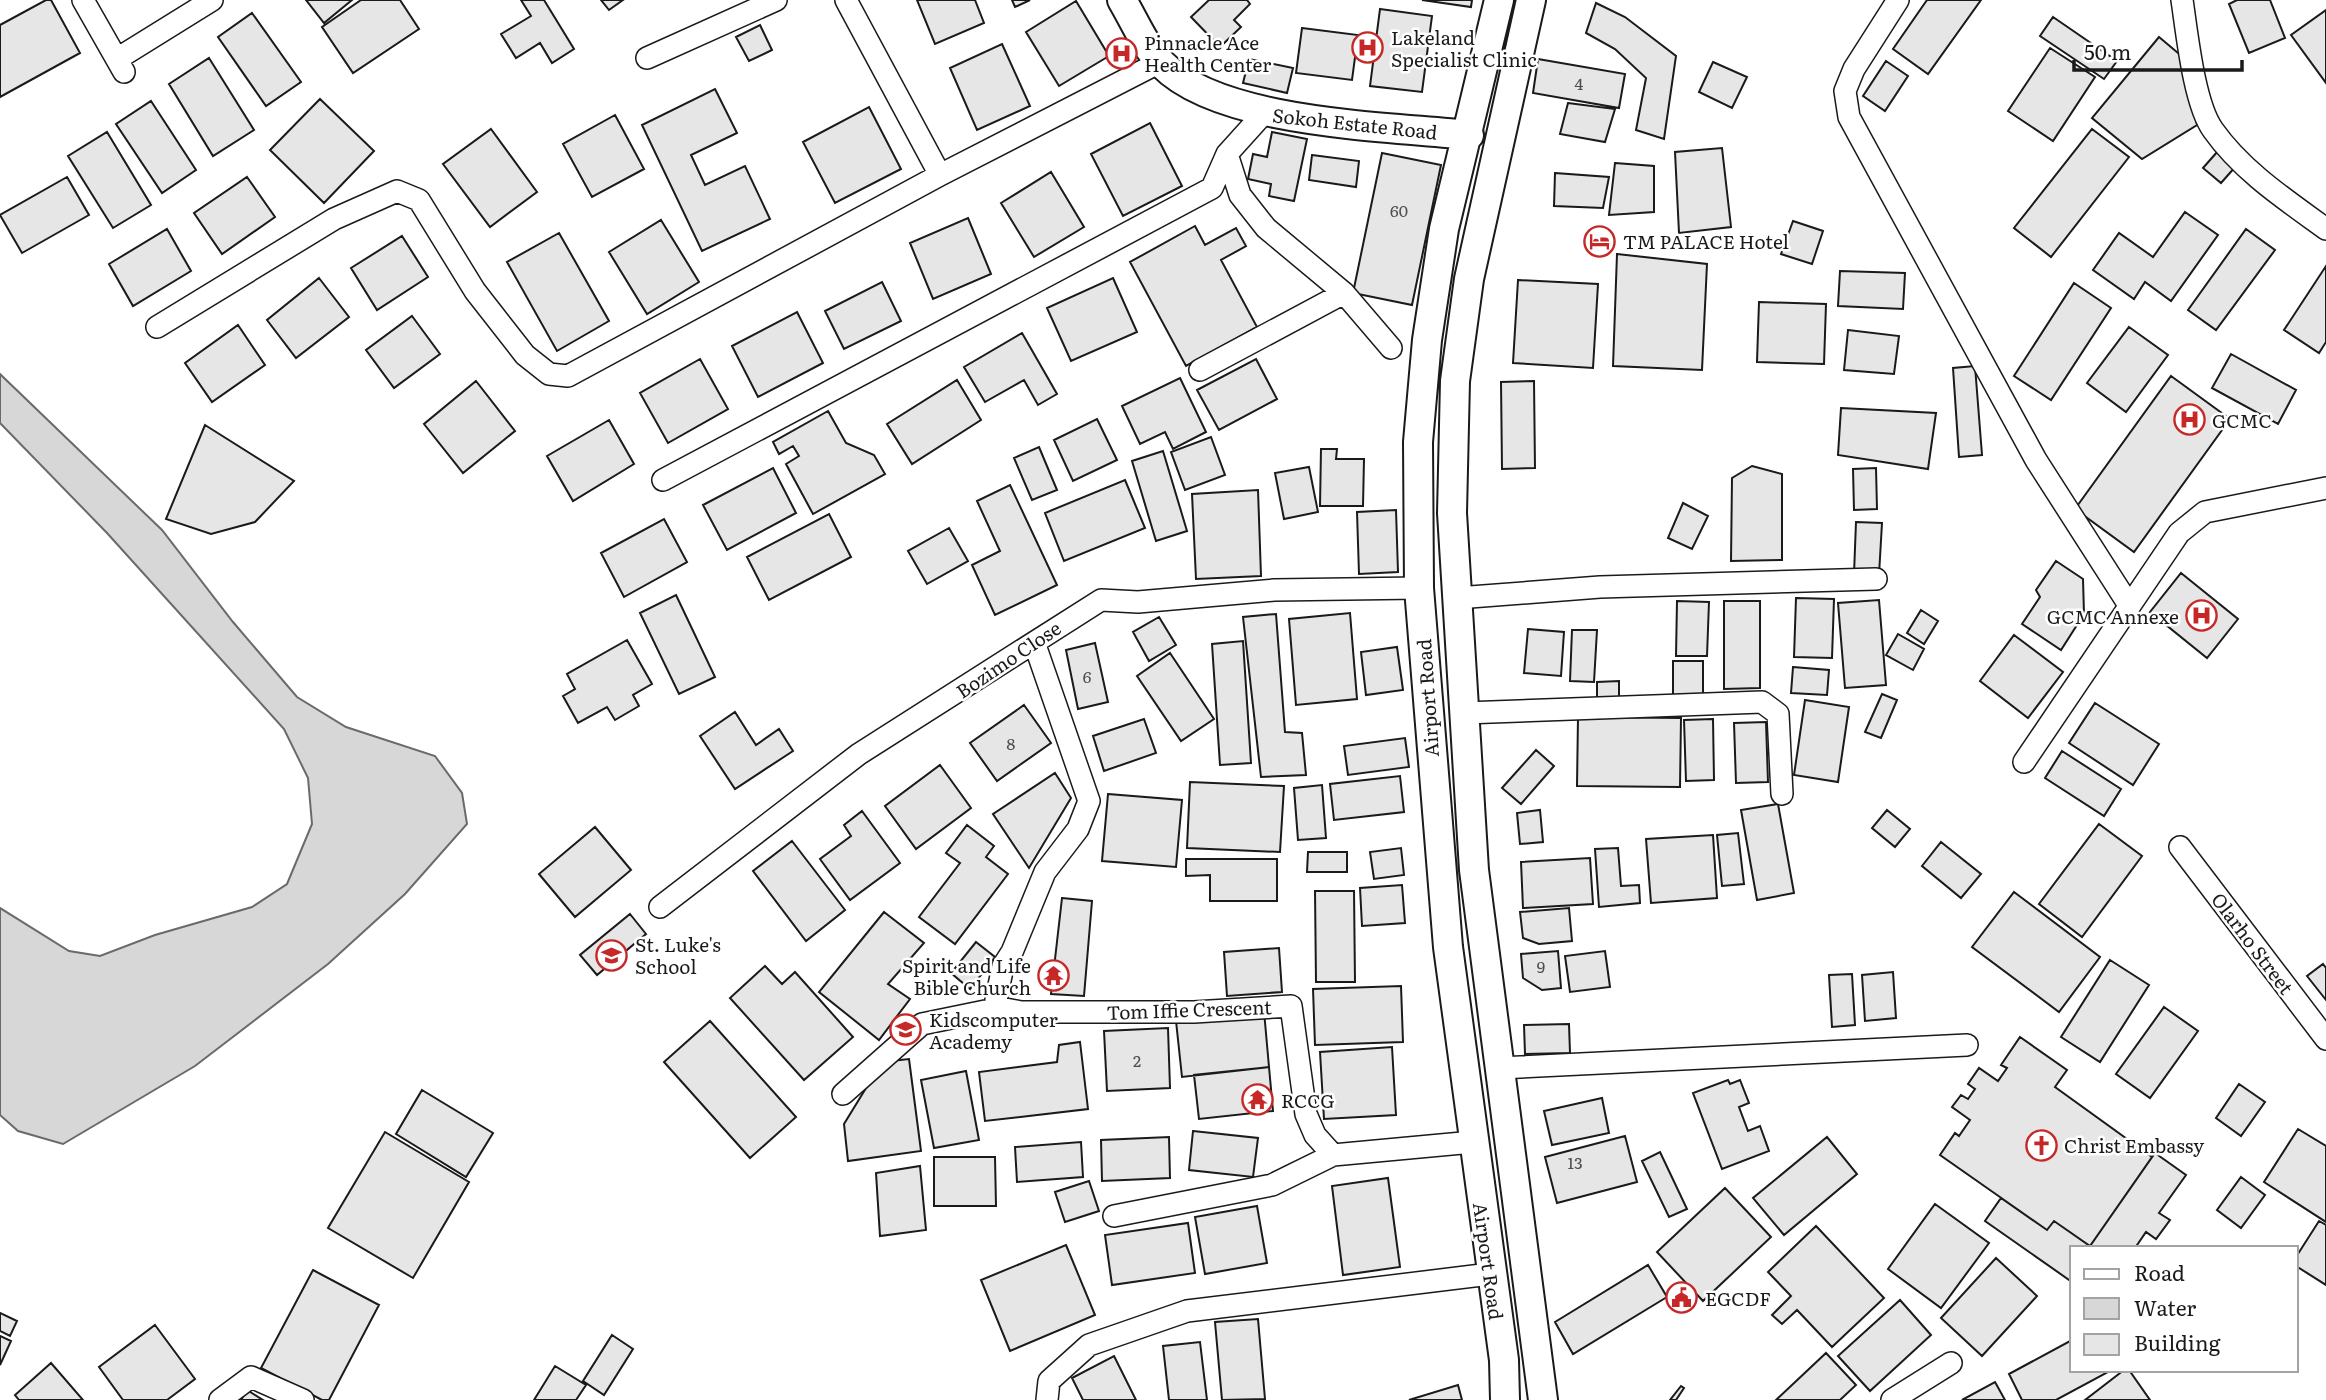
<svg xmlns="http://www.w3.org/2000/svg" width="2326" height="1400" viewBox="0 0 2326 1400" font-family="Literata,serif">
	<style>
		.water { fill: #d7d7d7; stroke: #6a6a6a; stroke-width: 2 }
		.building { fill: #e6e6e6; stroke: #1a1a1a; stroke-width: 2 }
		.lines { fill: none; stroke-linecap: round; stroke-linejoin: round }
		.street-casing { stroke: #1a1a1a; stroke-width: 24 }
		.secondary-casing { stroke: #1a1a1a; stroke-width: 32 }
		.street { stroke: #fff; stroke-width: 21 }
		.secondary { stroke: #fff; stroke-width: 28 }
		.labels { text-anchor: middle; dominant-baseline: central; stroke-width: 5; stroke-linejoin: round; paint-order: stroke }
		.number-label { font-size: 16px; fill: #4d4d4d }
		.poi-label { font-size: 19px; fill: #1a1a1a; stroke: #fff; text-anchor: start }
		.street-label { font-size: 19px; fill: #1a1a1a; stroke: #fff }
	</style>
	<rect width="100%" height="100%" fill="#fff"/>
	<path class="water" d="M0,374L162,530L233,622L297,697L346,727L435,756L462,793L467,824L405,894L328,964L195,1066L63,1144L18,1131L0,1115V908L69,951L100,956L155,935L252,907L287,884L312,824L308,778L284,729L107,533L0,423Z"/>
	<path class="building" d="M46,0H51L80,53L0,97V25Z
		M306,0H352L324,23Z
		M361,0H400L419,29L353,73L322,27Z
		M521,0H544L574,49L552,63L540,43L516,58L501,34L531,16Z
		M601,0H623L609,10Z
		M917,0H975L984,23L935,44Z
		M1012,0H1030L1015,7Z
		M1209,0H1247L1250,4L1234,20L1241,27L1220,47L1191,17Z
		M1422,0H1472L1471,7Z
		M1927,0H1981L1928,74L1893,49Z
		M2237,0H2270L2285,38L2249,53L2229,4Z
		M1076,1L1109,56L1059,86L1026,32Z
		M1596,3L1625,17L1676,56L1664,139L1636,130L1646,78L1615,49L1586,33Z
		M1380,9L1432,16L1422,92L1370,86Z
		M2326,10V83L2291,35Z
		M252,13L301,82L266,106L218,37Z
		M2053,17L2117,61L2104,79L2040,36Z
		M760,25L772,50L749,61L736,37Z
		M1302,28L1358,35L1352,80L1296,73Z
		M2159,37L2184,58L2197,125L2142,159L2092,118Z
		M1002,44L1030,106L977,130L950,68Z
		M2050,48L2095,77L2053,141L2008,111Z
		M209,58L254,130L213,156L169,84Z
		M1249,59L1293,68L1287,93L1243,83Z
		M1538,59L1625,74L1619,108L1533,93Z
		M1886,61L1908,76L1885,111L1863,96Z
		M1713,62L1747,77L1732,108L1699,92Z
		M715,89L737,133L691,155L705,185L745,166L770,219L702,251L642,125Z
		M320,99L374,151L324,203L270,150Z
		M151,101L196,170L162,193L116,124Z
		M1568,103L1615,109L1605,142L1560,134Z
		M869,107L901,169L835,203L803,142Z
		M615,115L644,169L592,197L563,144Z
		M1150,123L1182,186L1123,216L1091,154Z
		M491,129L537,192L490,227L443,164Z
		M2092,129L2129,157L2051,257L2014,228Z
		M107,132L151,205L113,228L68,156Z
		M1272,132L1307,139L1294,201L1269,196L1271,184L1248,179L1253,154L1267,157Z
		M1722,148L1731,227L1679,233L1675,152Z
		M2218,151L2236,166L2221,183L2203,168Z
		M1382,153L1441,165L1412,305L1353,293Z
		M1312,155L1359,161L1356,187L1309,180Z
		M1615,163L1654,166V212L1609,215Z
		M1051,172L1084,227L1034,257L1001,203Z
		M1555,173L1609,177L1603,208L1554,206Z
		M67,177L89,215L22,253L0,215Z
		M247,177L275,217L222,254L194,213Z
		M2185,212L2218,235L2171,301L2145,282L2134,299L2093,270L2119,233L2153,257Z
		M968,218L991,274L933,299L910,243Z
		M661,220L699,282L647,314L609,252Z
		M1793,221L1823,231L1812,264L1781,254Z
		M1195,226L1205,245L1236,228L1246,246L1221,260L1257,327L1186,366L1130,262Z
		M167,229L191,271L133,306L109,264Z
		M2246,229L2275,250L2216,330L2188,310Z
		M559,233L609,321L557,351L507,262Z
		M402,236L428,277L377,310L351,268Z
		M1617,254L1707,264L1702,370L1613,366Z
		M2326,266V342L2319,353L2284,330Z
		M1840,271L1905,273L1903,309L1838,306Z
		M319,278L349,317L296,358L267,320Z
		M1113,278L1137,332L1071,361L1047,308Z
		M1518,280L1598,284L1593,368L1513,363Z
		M882,282L901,321L844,349L825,311Z
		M2074,283L2111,308L2051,400L2014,376Z
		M1759,302L1826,304L1824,364L1757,362Z
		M797,312L823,363L758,397L732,346Z
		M412,316L440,354L394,388L366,350Z
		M238,325L265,365L212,402L185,363Z
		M2129,327L2168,355L2126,412L2087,383Z
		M1848,330L1899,336L1894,374L1844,370Z
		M1022,333L1057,394L1038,405L1024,380L985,402L964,367Z
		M2231,354L2296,390L2278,424L2212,388Z
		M700,359L728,409L668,443L640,393Z
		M1256,359L1277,399L1219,430L1197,390Z
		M1975,366L1982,455L1959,457L1953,368Z
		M2171,376L2230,419L2134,552L2075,509Z
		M1180,378L1206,432L1173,449L1165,432L1140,444L1122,406Z
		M957,380L981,420L912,464L887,424Z
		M476,381L515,431L463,473L424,424Z
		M1534,381L1535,468L1502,469L1501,382Z
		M1841,408L1936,413L1928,469L1838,455Z
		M828,411L846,443L874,455L885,474L813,514L786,464L799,456L793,446L779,454L773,442Z
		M1097,419L1117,460L1073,481L1054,440Z
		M609,420L634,464L573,501L547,456Z
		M205,425L294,481L255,522L211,534L166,519Z
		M1211,437L1225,475L1185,490L1171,452Z
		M1039,447L1057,490L1032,500L1014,458Z
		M1321,449H1337L1336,459H1364L1363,506H1320Z
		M1163,451L1187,531L1156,541L1132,461Z
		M1752,466L1782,474V560L1731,561L1732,478Z
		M1309,467L1318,512L1284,519L1275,473Z
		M773,468L796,513L727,550L703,505Z
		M1876,468L1877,509L1854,510L1853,469Z
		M1125,480L1145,528L1064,561L1045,513Z
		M1010,485L1057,585L995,615L972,565L1000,551L977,501Z
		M1258,490L1261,576L1196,579L1192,494Z
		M1683,503L1708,516L1692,549L1668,538Z
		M1396,510L1398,572L1359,574L1357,512Z
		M829,514L851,557L769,600L747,557Z
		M664,519L687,562L624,597L601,553Z
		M1856,522L1882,523L1879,575L1854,574Z
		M949,528L968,561L927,584L908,551Z
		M2056,561L2083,579L2084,614L2061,650L2022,624L2040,597L2036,590Z
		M2181,573L2238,619L2207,658L2150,612Z
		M676,595L715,677L679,694L640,613Z
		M1796,598L1834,599L1832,658L1794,657Z
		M1879,600L1886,685L1845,688L1838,603Z
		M1677,601L1709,602L1707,656H1676Z
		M1724,601H1760V688L1724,689Z
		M1921,610L1938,621L1924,644L1907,633Z
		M1350,613L1357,699L1296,705L1289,619Z
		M1276,614L1285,732L1302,733L1306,775L1261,777L1243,617Z
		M1159,617L1176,645L1149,661L1133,632Z
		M1528,629L1564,632L1561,676L1524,673Z
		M1572,630H1597L1594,682L1570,681Z
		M1898,634L1924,649L1913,670L1886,655Z
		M2014,635L2063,672L2028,718L1980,681Z
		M627,640L652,684L633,695L639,706L615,720L607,707L578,723L563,696L575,689L567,674Z
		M1243,641L1251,763L1220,765L1212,644Z
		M1095,643L1108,702L1078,709L1066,650Z
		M1397,647L1403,690L1366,695L1361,652Z
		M1170,653L1214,719L1181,741L1137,676Z
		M1673,661H1703V697H1673Z
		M1793,667L1829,670L1827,695L1791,693Z
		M1619,681V700H1597V682Z
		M1882,694L1897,700L1881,738L1865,732Z
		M1805,700L1849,707L1838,782L1794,775Z
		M2095,703L2159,744L2133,785L2069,743Z
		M1024,705L1051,743L997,781L970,743Z
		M735,712L756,745L779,729L793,751L735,789L700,736Z
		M1578,717L1681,718L1680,787L1577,786Z
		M1144,719L1156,753L1104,771L1093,736Z
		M1713,719L1714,780L1686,781L1684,720Z
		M1766,722L1768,782L1736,783L1734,723Z
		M1405,738L1409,767L1348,775L1344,746Z
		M1536,750L1554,766L1521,804L1502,788Z
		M2062,751L2121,789L2104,816L2045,778Z
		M940,765L971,808L916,849L885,806Z
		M1055,773L1071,798L1029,868L993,814Z
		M1400,776L1404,812L1334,820L1330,784Z
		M1190,782L1284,786L1280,852L1187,848Z
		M1322,785L1326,838L1298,840L1294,788Z
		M1108,794L1182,800L1176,867L1102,861Z
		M1778,804L1794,893L1757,900L1741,810Z
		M1540,810L1543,842L1520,844L1517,813Z
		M1887,810L1910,829L1895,847L1872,828Z
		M862,811L900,863L850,900L820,859L851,836L844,825Z
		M2099,824L2142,856L2082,937L2039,904Z
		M967,825L994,846L986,857L1008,874L955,944L919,917L960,863L946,853Z
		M595,827L631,870L575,917L539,874Z
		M1738,833L1744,884L1722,886L1717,835Z
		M1713,835L1717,898L1651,903L1646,839Z
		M792,841L845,910L806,941L753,871Z
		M1941,842L1981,874L1961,898L1922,866Z
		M1401,848L1404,875L1374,879L1370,852Z
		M1618,848L1621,886L1639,885L1640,903L1599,907L1595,849Z
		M1308,852H1347V872H1307Z
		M1590,858L1593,904L1523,908L1521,862Z
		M1186,859H1277V901H1210V875L1186,876Z
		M1402,885L1405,923L1362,926L1360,888Z
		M1315,891H1354L1355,982H1316Z
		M2014,892L2100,957L2059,1012L1972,947Z
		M1062,898L1092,901L1084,996L1051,994Z
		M1569,908L1572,941L1539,944L1523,938L1520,912Z
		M884,912L924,943L888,984L910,999L879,1040L819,992Z
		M630,914L646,934L597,975L580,955Z
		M976,942L995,957L970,989L951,973Z
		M1279,948L1282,992L1227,996L1224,952Z
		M1558,951L1561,988L1542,990L1523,978L1521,954Z
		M1605,951L1610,987L1570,992L1565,956Z
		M2110,960L2149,985L2100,1062L2061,1037Z
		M2323,964L2326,968V1000L2307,976Z
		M765,966L782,984L795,972L853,1037L804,1080L730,998Z
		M1893,972L1896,1018L1865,1021L1862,975Z
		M1852,974L1855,1025L1832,1027L1829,975Z
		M1401,986L1403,1042L1315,1045L1313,989Z
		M2164,1007L2198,1031L2150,1098L2116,1074Z
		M1264,1011L1269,1067L1182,1077L1176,1021Z
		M710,1021L796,1117L750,1158L664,1062Z
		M1569,1024L1570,1053L1525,1054L1524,1025Z
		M1168,1028L1170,1088L1107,1091L1104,1031Z
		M2020,1037L2067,1070L2055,1087L2152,1157L2090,1246L2054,1221L2047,1230L1940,1155L1955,1133L1959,1136L1970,1120L1952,1107L1961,1095L1968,1099L1975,1089L1968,1084L1979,1068L1998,1081L2007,1068L2001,1065Z
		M1080,1042L1088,1109L985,1121L979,1072L1057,1062L1059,1045Z
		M1392,1047L1396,1115L1324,1119L1320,1052Z
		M909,1059L921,1151L848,1161L844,1124L882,1062Z
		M1269,1067L1273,1111L1199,1119L1194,1075Z
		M966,1071L979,1140L934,1148L921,1080Z
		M1728,1080L1730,1084L1740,1080L1749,1103L1739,1107L1748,1131L1760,1126L1769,1151L1722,1169L1693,1093Z
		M2239,1084L2265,1102L2241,1136L2216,1118Z
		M422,1090L493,1133L466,1177L396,1134Z
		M1602,1098L1609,1133L1552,1145L1544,1111Z
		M2298,1129L2326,1146V1222L2264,1182Z
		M1193,1131L1258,1138L1253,1177L1189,1170Z
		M385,1132L469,1182L413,1278L328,1228Z
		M1625,1136L1637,1182L1557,1203L1545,1157Z
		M1169,1137L1170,1178L1102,1181L1101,1140Z
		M1827,1137L1857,1174L1784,1235L1753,1198Z
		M1081,1142L1083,1177L1017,1182L1015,1147Z
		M1660,1152L1687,1209L1669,1217L1642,1161Z
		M2155,1153L2186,1175L2159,1213L2170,1220L2156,1239L2146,1232L2135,1248H2072V1282L1985,1221L2001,1198L2047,1230L2054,1221L2090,1246Z
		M934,1157H995L996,1206H934Z
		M920,1166L926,1230L880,1236L876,1173Z
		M2241,1177L2265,1195L2241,1228L2217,1210Z
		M1388,1178L1400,1267L1343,1275L1332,1186Z
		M1089,1181L1099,1211L1065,1222L1055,1192Z
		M1725,1188L1771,1237L1703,1301L1657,1252Z
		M1935,1204L1989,1243L1941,1308L1888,1269Z
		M1257,1206L1267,1263L1205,1274L1195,1217Z
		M2319,1221L2326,1225V1285L2296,1266V1257Z
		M1188,1223L1195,1273L1112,1285L1105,1235Z
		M1816,1226L1884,1298L1832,1347L1797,1310L1782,1324L1772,1315L1791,1296L1768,1272Z
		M1066,1245L1095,1315L1010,1351L981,1280Z
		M1996,1258L2037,1296L1982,1356L1941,1318Z
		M1648,1265L1667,1297L1573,1354L1555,1322Z
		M313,1270L379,1305L329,1400H322L261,1368Z
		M1900,1300L1931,1335L1870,1391L1838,1356Z
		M0,1313L17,1321L10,1336L0,1331Z
		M1258,1319L1265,1399L1222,1400L1215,1322Z
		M155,1325L195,1379L167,1400H123L99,1367Z
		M612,1335L633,1349L604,1395L583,1381Z
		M0,1336L11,1341L0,1365Z
		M2072,1340V1370L2110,1371L2056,1400H2022L2009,1374Z
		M1200,1342L1207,1400H1169L1163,1346Z
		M1826,1353L1856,1385L1840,1400H1776Z
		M1114,1356L1136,1400H1083L1072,1378Z
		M51,1363L83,1400H19L15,1395Z
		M555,1366L586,1385L576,1400H534Z
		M2124,1370H2129L2150,1400H2085Z
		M1995,1382L2005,1400H1962Z
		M1458,1385L1462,1400H1409Z
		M1681,1386L1684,1388L1676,1400H1670Z
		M247,1390L263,1400H241Z"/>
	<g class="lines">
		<defs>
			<path id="street" d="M83,0L124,72
				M846,0L940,175
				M1898,0L1854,69L1845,91L1849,117L2036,460L2129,605
				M2182,0C2187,33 2194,104 2213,130C2242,171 2286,200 2326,229
				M647,58L776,0
				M117,59L212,0
				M1227,154L1240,195L1266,228L1344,293L1391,348
				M157,327L334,219L397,191L419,200L475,291L525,355L549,374L568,376L940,175L1160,62
				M1200,370L1344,293
				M663,480L1212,188L1227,154L1264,113
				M1457,598L1600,587L1876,579
				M1464,713L1762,702L1778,714L1782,794
				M2024,762L2179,533L2205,512L2326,488
				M2180,847L2326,1039
				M660,907L859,754L1101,600L1138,602L1274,590L1419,588
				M1000,1008L996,1000L1003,966L1012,952L1045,872L1078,829L1089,801L1035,645
				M1499,1068L1967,1045
				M843,1094L922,1024L1000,1008L1021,1012H1194L1291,1006L1306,1114L1315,1135L1333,1155L1473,1142
				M1114,1216L1272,1185L1333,1155
				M220,1400L251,1377L303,1400
				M1047,1400L1049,1381L1089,1345L1187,1311L1490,1274
				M1892,1400L1951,1363"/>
			<path id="secondary" d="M1122,0C1134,20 1145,47 1162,64C1220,124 1386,126 1469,135
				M1499,0L1444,229L1427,340L1418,442L1419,588L1448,947L1504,1360L1505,1400
				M1531,0L1469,279L1455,381L1452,513L1474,870L1543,1400"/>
		</defs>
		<use href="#street" class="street-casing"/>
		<use href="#secondary" class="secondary-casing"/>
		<use href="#street" class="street"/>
		<use href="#secondary" class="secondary"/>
	</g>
	<defs>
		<symbol id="hospital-ring" viewBox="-11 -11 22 22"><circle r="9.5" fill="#fff" stroke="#c62828" stroke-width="1.5"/><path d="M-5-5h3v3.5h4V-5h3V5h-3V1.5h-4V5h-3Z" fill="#c62828"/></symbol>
		<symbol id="hotel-ring" viewBox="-11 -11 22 22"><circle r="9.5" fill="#fff" stroke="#c62828" stroke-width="1.5"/><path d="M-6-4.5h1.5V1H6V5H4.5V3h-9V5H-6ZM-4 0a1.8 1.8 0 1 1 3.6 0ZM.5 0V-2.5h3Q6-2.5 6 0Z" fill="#c62828"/></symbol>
		<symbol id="school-ring" viewBox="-11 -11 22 22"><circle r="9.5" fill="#fff" stroke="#c62828" stroke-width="1.5"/><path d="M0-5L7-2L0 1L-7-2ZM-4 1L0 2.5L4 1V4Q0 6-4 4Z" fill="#c62828"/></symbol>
		<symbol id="temple-ring" viewBox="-11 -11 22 22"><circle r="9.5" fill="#fff" stroke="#c62828" stroke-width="1.5"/><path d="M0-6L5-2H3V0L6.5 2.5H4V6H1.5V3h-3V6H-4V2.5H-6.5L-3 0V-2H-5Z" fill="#c62828"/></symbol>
		<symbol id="church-ring" viewBox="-11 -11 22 22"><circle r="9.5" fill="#fff" stroke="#c62828" stroke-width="1.5"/><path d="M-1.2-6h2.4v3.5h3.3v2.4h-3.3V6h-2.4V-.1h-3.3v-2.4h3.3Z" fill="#c62828"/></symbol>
		<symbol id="civic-ring" viewBox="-11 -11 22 22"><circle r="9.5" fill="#fff" stroke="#c62828" stroke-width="1.5"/><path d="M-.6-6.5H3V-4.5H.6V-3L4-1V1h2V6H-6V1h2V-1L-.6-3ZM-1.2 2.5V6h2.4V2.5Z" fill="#c62828"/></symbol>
	</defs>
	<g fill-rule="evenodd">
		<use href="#hospital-ring" x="1350" y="30" width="35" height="35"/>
		<use href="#hospital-ring" x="1104" y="36" width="35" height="35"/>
		<use href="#hotel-ring" x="1582" y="224" width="35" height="35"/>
		<use href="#hospital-ring" x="2172" y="402" width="35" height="35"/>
		<use href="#hospital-ring" x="2184" y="598" width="35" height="35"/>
		<use href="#school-ring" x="594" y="938" width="35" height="35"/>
		<use href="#temple-ring" x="1036" y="958" width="35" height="35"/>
		<use href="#school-ring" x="888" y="1012" width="35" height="35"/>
		<use href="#temple-ring" x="1240" y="1082" width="35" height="35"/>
		<use href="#church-ring" x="2024" y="1128" width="35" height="35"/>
		<use href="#civic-ring" x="1664" y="1280" width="35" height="35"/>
	</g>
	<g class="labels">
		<g class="number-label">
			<text x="1579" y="83">4</text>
			<text x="1399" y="210">60</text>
			<text x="1087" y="676">6</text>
			<text x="1011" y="743">8</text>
			<text x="1541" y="966">9</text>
			<text x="1137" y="1060">2</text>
			<text x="1575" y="1162">13</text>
		</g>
		<g class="poi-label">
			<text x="1391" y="37">Lakeland<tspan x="1391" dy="22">Specialist Clinic</tspan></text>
			<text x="1144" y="42">Pinnacle Ace<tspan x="1144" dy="22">Health Center</tspan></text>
			<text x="1623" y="241">TM PALACE Hotel</text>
			<text x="2212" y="420">GCMC</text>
			<text x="2179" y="616" text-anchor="end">GCMC Annexe</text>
			<text x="635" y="944">St. Luke's<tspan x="635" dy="22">School</tspan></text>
			<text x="1031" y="965" text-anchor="end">Spirit and Life<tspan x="1031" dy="22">Bible Church</tspan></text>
			<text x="929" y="1019">Kidscomputer<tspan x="929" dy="22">Academy</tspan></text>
			<text x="1281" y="1100">RCCG</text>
			<text x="2064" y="1145">Christ Embassy</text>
			<text x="1705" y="1298">EGCDF</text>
		</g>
		<g class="street-label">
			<text transform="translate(1355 123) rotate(6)">Sokoh Estate Road</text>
			<text transform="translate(1008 659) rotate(-34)">Bozimo Close</text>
			<text transform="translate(1427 698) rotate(-94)">Airport Road</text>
			<text transform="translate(2253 943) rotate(53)">Olarho Street</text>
			<text transform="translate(1189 1009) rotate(-2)">Tom Iffie Crescent</text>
			<text transform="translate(1489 1261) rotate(82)">Airport Road</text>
		</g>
	</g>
	<rect x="2070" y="1246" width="228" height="126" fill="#ffffff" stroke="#a3a3a3" stroke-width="2"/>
	<rect x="2084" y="1269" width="35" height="10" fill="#ffffff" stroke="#a3a3a3" stroke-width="2"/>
	<text x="2134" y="1281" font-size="21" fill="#1a1a1a">Road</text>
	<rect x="2084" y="1298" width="35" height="21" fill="#d7d7d7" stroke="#a3a3a3" stroke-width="2"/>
	<text x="2134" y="1316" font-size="21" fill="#1a1a1a">Water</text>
	<rect x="2084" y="1334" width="35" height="21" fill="#e6e6e6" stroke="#a3a3a3" stroke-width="2"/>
	<text x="2134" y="1351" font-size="21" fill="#1a1a1a">Building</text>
	<path d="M2074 60v10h168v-10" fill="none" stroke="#1a1a1a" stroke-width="3.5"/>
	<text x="2084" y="60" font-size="21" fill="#1a1a1a" stroke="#ffffff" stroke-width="5" paint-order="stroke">50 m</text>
</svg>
